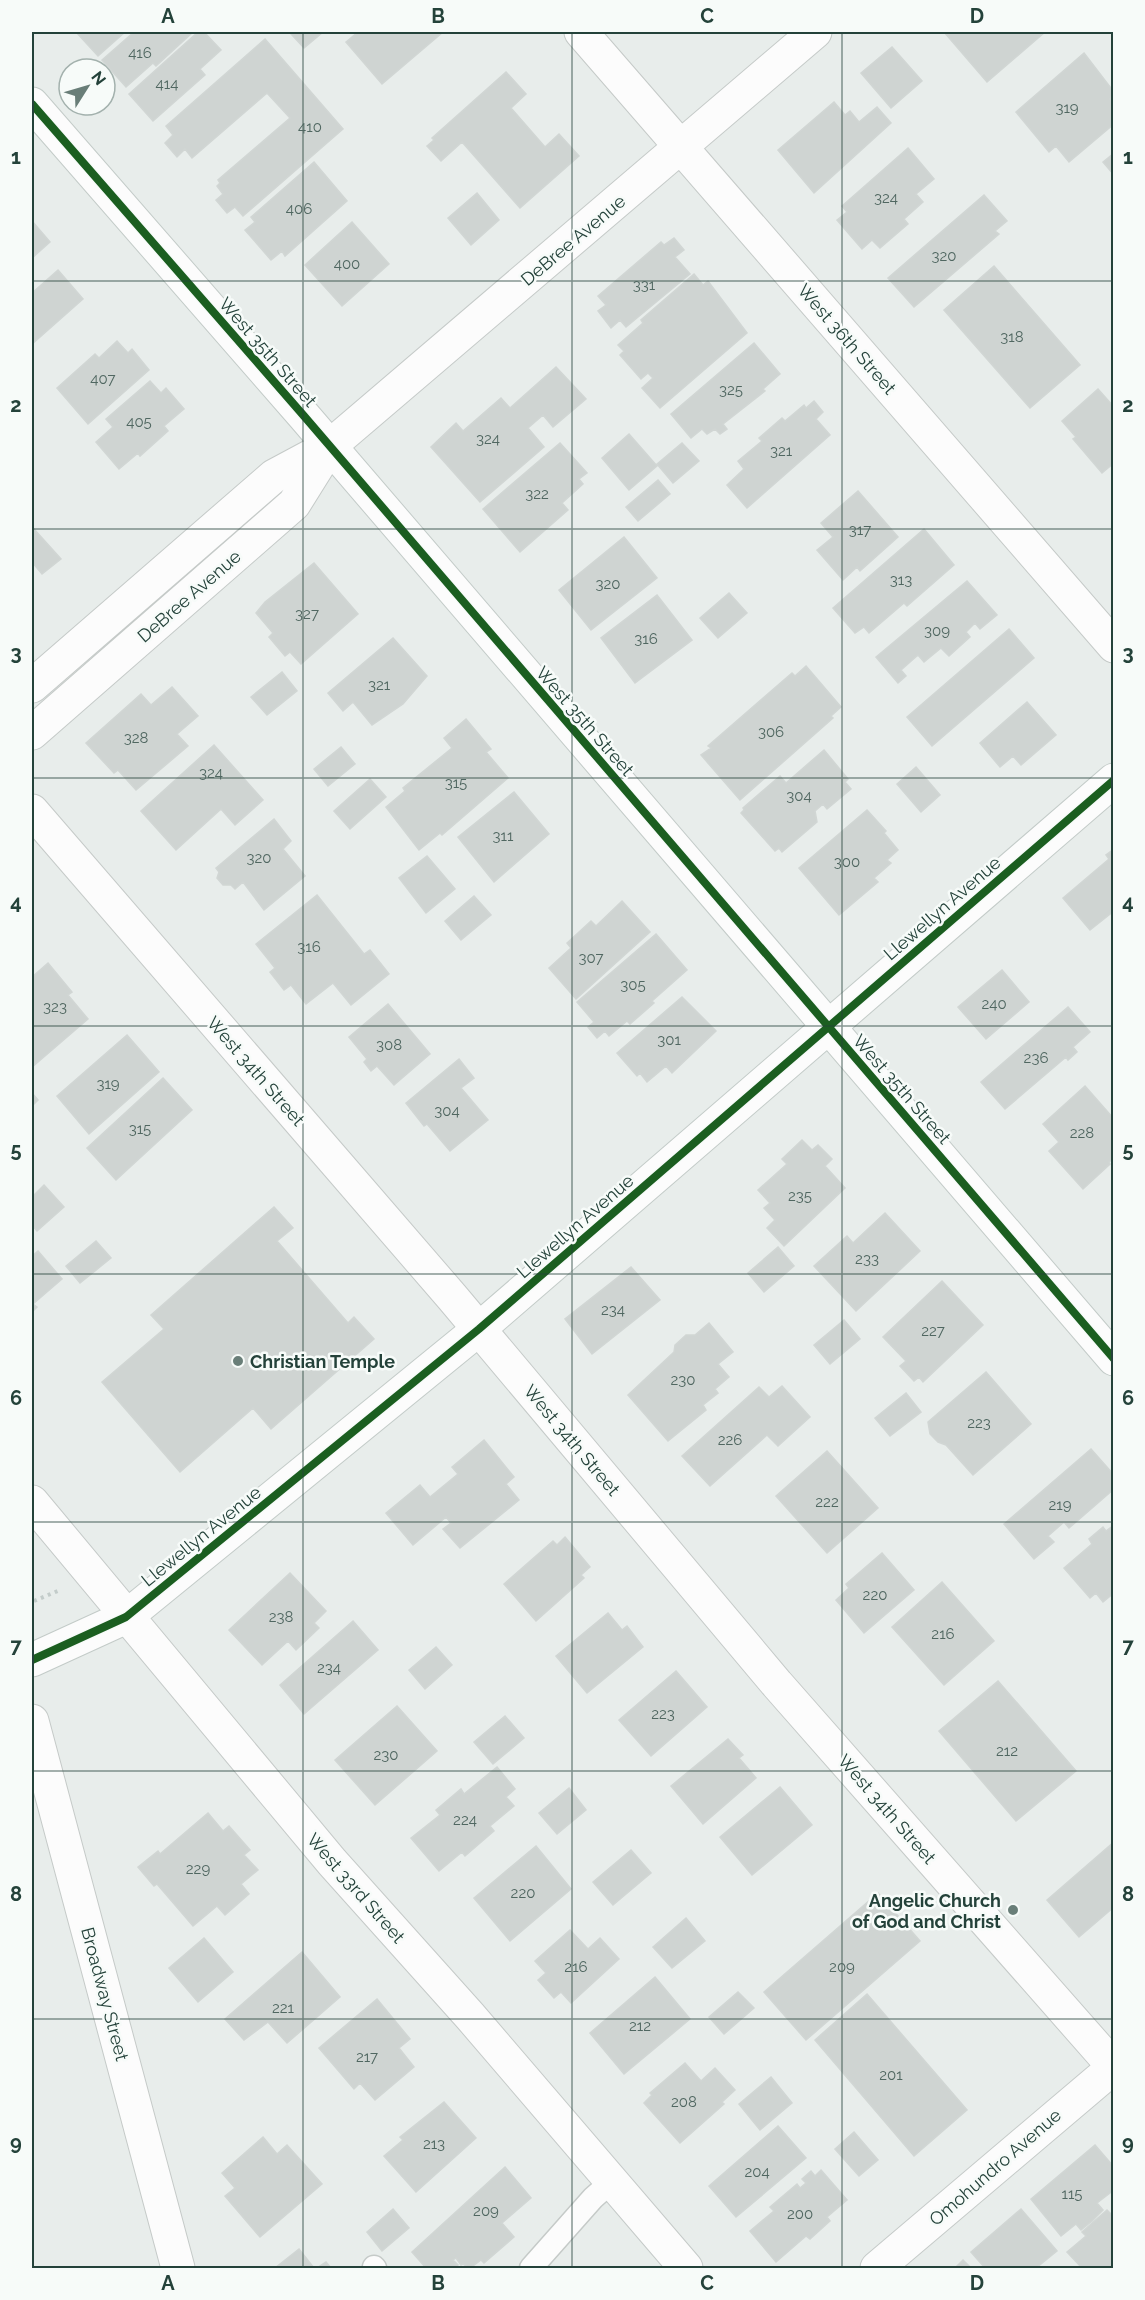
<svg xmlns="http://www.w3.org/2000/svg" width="1145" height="2300" viewBox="0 0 1145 2300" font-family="Raleway,sans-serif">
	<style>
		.building { fill: #cfd4d2; stroke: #d1d6d4; stroke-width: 1.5 }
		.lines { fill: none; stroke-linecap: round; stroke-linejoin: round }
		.lane-casing { stroke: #c5cac8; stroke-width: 25 }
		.street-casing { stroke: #c5cac8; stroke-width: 35 }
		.secondary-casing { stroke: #c3cbc8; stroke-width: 35 }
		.path { stroke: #c3ccca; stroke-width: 4; stroke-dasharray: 3 4.5; stroke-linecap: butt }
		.lane { stroke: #fcfcfc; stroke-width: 22 }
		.street { stroke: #fcfcfc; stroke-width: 33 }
		.secondary { stroke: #fcfcfc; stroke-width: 33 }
		.cycleway-casing { stroke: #f7fbf9; stroke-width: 11 }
		.cycleway { stroke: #1b5e20; stroke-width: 8 }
		.grid { fill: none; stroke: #24423a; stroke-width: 1.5; stroke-opacity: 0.55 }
		.poi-dot { fill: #697e78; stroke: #f7fbf9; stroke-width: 2 }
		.labels { text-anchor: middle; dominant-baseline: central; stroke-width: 5; stroke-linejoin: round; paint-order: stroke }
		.number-label { font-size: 15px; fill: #506761 }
		.street-label { font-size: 18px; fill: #24423a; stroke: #f7fbf9 }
		.poi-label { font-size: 18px; font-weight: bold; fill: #24423a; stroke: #f7fbf9; text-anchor: start }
		.neatline { fill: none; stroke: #24423a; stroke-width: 2 }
		.grid-label { font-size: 20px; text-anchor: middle; font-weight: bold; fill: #24423a }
	</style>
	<rect width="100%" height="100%" fill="#e8edeb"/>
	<path class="building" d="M76,32H125L98,56Z
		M134,32H193L156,66L153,63L126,87L102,60Z
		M198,32H204L221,50L200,69L205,75L153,121L129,94Z
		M294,32H323L304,48L291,34Z
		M358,32H443L382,84L346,42Z
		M944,32H1045L987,82Z
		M265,39L343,129L243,216L235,207L227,213L216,200L223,194L217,186L220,183L218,180L290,118L267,93L192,158L185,149L177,157L165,143L173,135L166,126Z
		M892,47L922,81L891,108L861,73Z
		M1084,53L1114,92L1110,99L1114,103V124L1069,162L1056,146L1049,152L1016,112Z
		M506,72L526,94L511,108L545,147L559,134L579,156L520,208L462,142L441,161L427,146L434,140L432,138Z
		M834,102L845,115L850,111L859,122L877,107L891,123L814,193L778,150Z
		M908,148L934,179L916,194L923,202L904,219L908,224L880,248L872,240L862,249L837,220L847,212L842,206Z
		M1114,153V175L1103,162Z
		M314,162L347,201L285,256L282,251L271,260L245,230L255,222L251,217Z
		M477,193L499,220L471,245L448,218Z
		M984,195L1007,221L995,231L999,234L914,307L888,278Z
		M32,221L50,242L32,258Z
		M352,222L389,264L342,306L305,265Z
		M674,238L684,250L675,257L690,274L626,327L620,320L611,328L598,311L606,305L598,296L661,242L664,245Z
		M994,266L1080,365L1030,408L944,310Z
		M58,270L83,299L32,344V293Z
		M694,274L703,285L708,281L747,333L660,408L642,388L653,378L648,373L641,379L620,355L624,351L618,345L643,323L641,320Z
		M117,341L128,353L132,349L149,370L88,424L57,388L95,354L99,358Z
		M754,343L780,374L763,389L765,391L723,424L727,429L720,434L715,429L707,434L702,429L691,438L671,414Z
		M556,367L586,399L553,427L543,415L528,428L544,447L480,502L431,447L456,423L463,431L501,398L510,408Z
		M150,381L161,393L166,388L184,409L164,426L168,431L140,456L138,453L119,469L96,442L113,427L106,419Z
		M1098,389L1114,407V463L1102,473L1073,439L1076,437L1062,421Z
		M814,401L823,412L816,419L830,435L747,508L727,485L744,469L738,461L762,441L759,438L782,418L785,421L804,405L806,408Z
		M629,434L657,466L629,490L602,458Z
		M560,443L587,473L579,479L583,484L562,503L568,510L520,552L483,509Z
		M682,443L699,461L673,483L657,464Z
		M658,480L670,494L638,521L626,507Z
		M858,491L898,537L860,571L857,567L843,580L817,550L833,537L821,523Z
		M34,529L61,559L42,574L32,562V531Z
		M924,529L954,565L907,606L904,603L869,633L864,627L855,633L833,608Z
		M624,537L657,578L591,630L559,590Z
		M314,563L358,614L301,664L290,652L285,656L269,637L273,633L256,613L265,602Z
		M967,581L997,615L980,629L975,623L966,632L970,637L949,656L941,648L924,662L918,655L901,670L906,676L898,683L876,657Z
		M729,593L747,613L718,638L700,618Z
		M657,595L692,640L635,683L601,638Z
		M1009,629L1034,658L932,746L907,717Z
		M393,638L427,676L403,704L372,725L353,702L343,711L328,693Z
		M806,666L841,707L831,716L833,718L740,800L701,755L711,748L708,746L792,673L795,676Z
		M282,672L297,691L267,715L251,697Z
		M172,687L198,716L177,734L188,746L136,790L118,770L114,773L86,743L141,694L151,705Z
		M1027,702L1056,735L1021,765L1013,756L1000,767L980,743Z
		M466,719L491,749L486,752L508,778L442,835L440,833L419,850L386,807L405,791L403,788L452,748L444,738Z
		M214,745L263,800L235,825L221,809L176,850L141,811Z
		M341,747L355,764L328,786L314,769Z
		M824,750L848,779L845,782L851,789L827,809L823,804L815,811L817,822L782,852L779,848L775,851L741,813L744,810L743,808L780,776L786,783Z
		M916,767L940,795L921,812L897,784Z
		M370,779L386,797L350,829L334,811Z
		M514,792L549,834L494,882L458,837Z
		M867,810L886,831L884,833L898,850L887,860L891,863L874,878L878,882L839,915L799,868Z
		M274,819L291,841L283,849L305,876L264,910L243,882L235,889L231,885H223L217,878L219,872L216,868Z
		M1114,849V911L1090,930L1063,898L1109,859L1106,855Z
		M427,856L455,889L426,913L399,878Z
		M317,895L364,954L370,950L389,974L351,1005L333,983L306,1004L291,985L284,990L270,972L275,968L256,944Z
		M474,896L491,915L461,940L445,921Z
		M622,901L650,932L576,999L549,968L571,948L567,943L591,921L596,926Z
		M656,934L687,970L652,1001L654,1003L630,1024L627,1021L609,1036L605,1031L597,1038L588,1027L594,1022L577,1002Z
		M48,963L72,992L68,995L88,1019L32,1067V977Z
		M1002,970L1029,1002L986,1039L958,1007Z
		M682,997L716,1031L672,1073L666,1066L647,1082L640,1073L637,1076L617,1053Z
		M388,1004L430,1054L394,1085L377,1066L371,1071L364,1062L367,1059L349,1037Z
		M1068,1007L1090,1032L1073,1047L1077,1052L1068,1060L1066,1057L1005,1109L981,1082Z
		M127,1035L159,1072L89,1134L57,1096Z
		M459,1059L474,1078L461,1088L488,1120L450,1151L427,1124L424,1126L406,1103Z
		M163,1078L192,1110L116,1180L87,1148Z
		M1085,1086L1114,1119V1158L1109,1162L1110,1164L1083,1189L1049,1151L1059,1142L1043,1124Z
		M32,1093L38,1100L32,1106Z
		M802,1140L812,1150L818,1145L832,1159L825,1166L845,1188L784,1246L767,1228L775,1220L764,1208L770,1203L758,1190L787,1164L782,1159Z
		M44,1185L64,1207L37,1231L32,1225V1197Z
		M274,1207L293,1228L277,1241L348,1323L354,1317L374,1339L271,1429L253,1408L180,1472L102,1382L164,1329L151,1315Z
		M885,1213L920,1251L856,1311L814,1266L847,1236L853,1243Z
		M96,1241L111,1258L80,1283L66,1266Z
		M778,1247L794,1266L764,1292L748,1273Z
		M38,1251L62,1279L33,1304L37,1307L32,1312V1256Z
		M631,1267L660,1300L592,1354L565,1319Z
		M942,1281L983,1325L923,1382L919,1377L914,1381L900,1366L906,1361L883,1337Z
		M844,1320L860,1339L830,1364L814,1345Z
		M709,1323L733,1352L718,1364L729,1377L715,1389L718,1393L703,1405L706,1410L668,1441L628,1395L674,1352L675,1345L686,1335H695Z
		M986,1372L1031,1424L973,1475L946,1445L938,1442L930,1434L928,1422Z
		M782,1386L810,1417L778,1446L767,1435L710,1486L682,1456L759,1387L769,1397Z
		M906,1393L921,1412L890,1436L875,1418Z
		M484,1440L514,1477L506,1484L519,1500L460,1548L443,1529L451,1523L446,1517L413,1545L386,1513L420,1485L430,1497L458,1474L452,1467Z
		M1091,1449L1114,1475V1489L1069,1528L1064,1522L1048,1536L1054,1542L1034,1559L1004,1524Z
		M827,1451L878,1508L827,1553L776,1496Z
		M1114,1525V1593L1103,1602L1096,1593L1090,1598L1064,1568L1092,1544L1089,1539L1103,1527L1106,1531Z
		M565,1537L590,1567L581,1575L584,1578L536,1621L504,1584L553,1541L557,1545Z
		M882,1553L914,1590L864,1633L836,1600L849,1588L846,1584Z
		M290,1573L326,1611L314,1623L319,1628L296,1650L288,1641L262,1665L229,1630Z
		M942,1582L994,1641L944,1685L892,1627Z
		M608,1613L622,1630L627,1626L643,1647L587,1693L556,1656Z
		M353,1621L378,1650L304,1714L280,1685Z
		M436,1647L452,1665L425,1689L409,1670Z
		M676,1671L707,1707L651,1756L619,1720Z
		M998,1681L1076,1771L1016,1821L939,1731Z
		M397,1706L437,1751L375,1805L335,1760Z
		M505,1716L524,1738L493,1764L474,1742Z
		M728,1739L743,1755L739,1758L756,1778L703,1824L671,1786Z
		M497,1767L515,1789L506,1797L514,1806L490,1826L494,1831L465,1856L462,1852L439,1871L411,1838L440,1815L436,1810L461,1789L464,1794Z
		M780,1787L812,1825L752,1875L720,1837Z
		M569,1788L586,1810L557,1834L539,1813Z
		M208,1813L223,1831L229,1826L250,1850L244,1855L258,1870L241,1884L249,1894L225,1915L217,1906L193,1926L157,1884L154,1886L138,1867L158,1851L160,1854Z
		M1114,1842V1907L1079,1937L1047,1900Z
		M536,1846L571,1889L510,1941L474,1898Z
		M631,1850L651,1873L613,1905L593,1882Z
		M878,1893L920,1941L806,2040L764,1992Z
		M686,1918L705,1941L672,1968L653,1947Z
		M570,1930L588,1949L600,1938L619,1959L571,2003L561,1992L554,1998L538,1980L546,1973L535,1961Z
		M204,1938L233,1972L198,2002L169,1968Z
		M302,1952L340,1997L287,2043L268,2022L244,2040L225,2019Z
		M655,1977L690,2019L624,2074L590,2033Z
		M738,1992L754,2008L724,2034L709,2017Z
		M867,1994L967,2110L914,2156L815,2040Z
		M377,1999L410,2039L399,2048L414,2067L375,2100L360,2083L354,2089L319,2048Z
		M685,2063L701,2081L715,2068L735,2090L722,2102L724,2104L680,2143L644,2103L652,2095L650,2093Z
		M771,2077L792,2103L760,2130L739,2104Z
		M444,2102L476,2138L416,2192L384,2156L403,2140L400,2137Z
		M778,2126L806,2158L736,2217L709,2186Z
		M854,2132L878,2160L859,2176L835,2149Z
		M263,2137L277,2154L287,2145L322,2184L260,2237L225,2196L235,2188L222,2173Z
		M1095,2145L1114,2167V2190L1097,2203L1103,2210L1092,2221L1081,2230L1076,2224L1061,2236L1031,2199Z
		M505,2167L531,2198L502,2223L514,2237L484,2263L481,2260L470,2268L463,2264L461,2265L456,2258L453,2260L458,2265L454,2268H426L412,2252Z
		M821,2170L847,2200L827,2217L830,2221L810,2239L806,2236L776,2262L750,2231L774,2211L770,2207L797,2184L800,2188L806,2183L802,2179L811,2171L815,2176Z
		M393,2209L409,2228L382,2251L367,2232Z
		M1021,2209L1057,2251L1036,2268H985L971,2252Z
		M1107,2210L1111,2214L1114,2212V2267L1082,2268L1067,2252L1086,2236L1082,2232Z
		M299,2249L314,2268H275Z
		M963,2260L971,2268H955Z
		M326,2262L331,2268H317Z"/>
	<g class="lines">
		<defs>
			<path id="lane" d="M374,2267L375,2268
				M531,2268L593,2198L611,2182"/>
			<path id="street" d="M581,32L1114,646
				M32,686L274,476L330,446L815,32
				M32,733L294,504L329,448
				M32,811L452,1297L777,1684L1114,2067
				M32,1502L332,1862L470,2016L686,2268
				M32,1721L178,2268
				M877,2268L1114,2067"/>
			<path id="secondary" d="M32,104L304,416L1114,1359
				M32,1660L126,1617L479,1329L1114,780"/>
		</defs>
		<use href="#lane" class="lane-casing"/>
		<use href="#street" class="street-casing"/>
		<use href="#secondary" class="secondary-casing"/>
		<path class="path" d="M34,1601L60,1590"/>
		<use href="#lane" class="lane"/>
		<use href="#street" class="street"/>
		<use href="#secondary" class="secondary"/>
		<defs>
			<path id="cycleway" d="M32,104L304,416L1114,1359
				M32,1660L126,1617L479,1329L1114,780"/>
		</defs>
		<use href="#cycleway" class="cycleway-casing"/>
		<use href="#cycleway" class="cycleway"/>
	</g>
	<path class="grid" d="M303,32V2268M572,32V2268M842,32V2268M32,281H1114M32,529H1114M32,778H1114M32,1026H1114M32,1274H1114M32,1522H1114M32,1771H1114M32,2019H1114"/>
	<g class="poi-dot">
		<circle cx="238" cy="1361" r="6"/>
		<circle cx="1013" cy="1910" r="6"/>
	</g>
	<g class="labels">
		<g class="number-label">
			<text x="140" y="53">416</text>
			<text x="167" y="84">414</text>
			<text x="1067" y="108">319</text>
			<text x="310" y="127">410</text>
			<text x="886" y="198">324</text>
			<text x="299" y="209">406</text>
			<text x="944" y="256">320</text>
			<text x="347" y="264">400</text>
			<text x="644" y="285">331</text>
			<text x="1012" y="337">318</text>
			<text x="103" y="379">407</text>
			<text x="731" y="390">325</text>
			<text x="139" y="422">405</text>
			<text x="488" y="439">324</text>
			<text x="781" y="451">321</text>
			<text x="537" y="494">322</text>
			<text x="860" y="530">317</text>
			<text x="901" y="580">313</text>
			<text x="608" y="584">320</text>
			<text x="307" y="614">327</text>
			<text x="937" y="631">309</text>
			<text x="646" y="639">316</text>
			<text x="379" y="685">321</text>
			<text x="771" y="732">306</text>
			<text x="136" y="738">328</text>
			<text x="211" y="773">324</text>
			<text x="456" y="783">315</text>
			<text x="799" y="796">304</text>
			<text x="503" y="836">311</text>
			<text x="259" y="858">320</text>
			<text x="847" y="862">300</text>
			<text x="309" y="947">316</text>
			<text x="591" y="958">307</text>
			<text x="633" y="985">305</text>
			<text x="994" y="1004">240</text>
			<text x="55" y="1007">323</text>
			<text x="669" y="1040">301</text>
			<text x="389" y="1045">308</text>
			<text x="1036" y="1058">236</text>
			<text x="108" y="1084">319</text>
			<text x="447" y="1111">304</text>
			<text x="140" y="1129">315</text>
			<text x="1082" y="1133">228</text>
			<text x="800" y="1196">235</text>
			<text x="867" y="1259">233</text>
			<text x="613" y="1310">234</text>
			<text x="933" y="1331">227</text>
			<text x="683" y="1380">230</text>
			<text x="979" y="1423">223</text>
			<text x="730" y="1440">226</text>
			<text x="827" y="1502">222</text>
			<text x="1060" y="1505">219</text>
			<text x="875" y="1595">220</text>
			<text x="281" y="1617">238</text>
			<text x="943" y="1634">216</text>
			<text x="329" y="1668">234</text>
			<text x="663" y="1714">223</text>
			<text x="1007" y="1751">212</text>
			<text x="386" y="1755">230</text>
			<text x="465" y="1820">224</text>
			<text x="198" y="1869">229</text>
			<text x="523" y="1893">220</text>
			<text x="576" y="1967">216</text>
			<text x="842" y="1967">209</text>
			<text x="283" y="2008">221</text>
			<text x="640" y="2026">212</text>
			<text x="367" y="2057">217</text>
			<text x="891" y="2075">201</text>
			<text x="684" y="2102">208</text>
			<text x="434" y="2144">213</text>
			<text x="757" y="2172">204</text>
			<text x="1072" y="2194">115</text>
			<text x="486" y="2211">209</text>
			<text x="800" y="2214">200</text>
		</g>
		<g class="street-label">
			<text transform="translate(573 240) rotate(-40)">DeBree Avenue</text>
			<text transform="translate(847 339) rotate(49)">West 36th Street</text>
			<text transform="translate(268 352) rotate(49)">West 35th Street</text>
			<text transform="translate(189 596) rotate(-41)">DeBree Avenue</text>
			<text transform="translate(585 721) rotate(49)">West 35th Street</text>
			<text transform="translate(942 908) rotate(-41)">Llewellyn Avenue</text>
			<text transform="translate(256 1071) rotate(49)">West 34th Street</text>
			<text transform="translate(902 1089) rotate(49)">West 35th Street</text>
			<text transform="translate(575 1226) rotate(-41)">Llewellyn Avenue</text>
			<text transform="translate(572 1440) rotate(50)">West 34th Street</text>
			<text transform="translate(201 1536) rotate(-39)">Llewellyn Avenue</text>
			<text transform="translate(887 1809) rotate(49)">West 34th Street</text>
			<text transform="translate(356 1888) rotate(49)">West 33rd Street</text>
			<text transform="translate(105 1994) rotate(75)">Broadway Street</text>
			<text transform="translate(995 2167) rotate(-41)">Omohundro Avenue</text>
		</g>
		<g class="poi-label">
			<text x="250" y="1361">Christian Temple</text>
			<text x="1001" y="1900" text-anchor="end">Angelic Church<tspan x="1001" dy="21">of God and Christ</tspan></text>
		</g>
	</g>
	<rect width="1145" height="2300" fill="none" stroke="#f7fbf9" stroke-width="66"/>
	<g transform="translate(87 87) rotate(53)"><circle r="28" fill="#f7fbf9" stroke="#a3b1ad" stroke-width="1.5"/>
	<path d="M0-4.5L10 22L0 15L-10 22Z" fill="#697e78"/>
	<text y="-9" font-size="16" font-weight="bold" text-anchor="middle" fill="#24423a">N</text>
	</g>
	<rect x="33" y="33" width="1079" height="2234" class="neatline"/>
	<g class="grid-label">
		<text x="168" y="23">A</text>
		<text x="438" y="23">B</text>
		<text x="707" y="23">C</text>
		<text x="977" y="23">D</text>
		<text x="16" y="164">1</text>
		<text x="1128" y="164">1</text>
		<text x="16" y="412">2</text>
		<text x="1128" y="412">2</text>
		<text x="16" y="660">3</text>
		<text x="1128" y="660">3</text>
		<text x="16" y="909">4</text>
		<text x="1128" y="909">4</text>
		<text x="16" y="1157">5</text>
		<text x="1128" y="1157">5</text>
		<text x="16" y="1405">6</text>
		<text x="1128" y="1405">6</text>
		<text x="16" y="1653">7</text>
		<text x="1128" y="1653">7</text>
		<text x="16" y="1901">8</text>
		<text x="1128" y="1901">8</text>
		<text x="16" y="2150">9</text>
		<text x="1128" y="2150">9</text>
		<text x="168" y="2290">A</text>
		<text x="438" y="2290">B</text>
		<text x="707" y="2290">C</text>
		<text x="977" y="2290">D</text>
	</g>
</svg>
